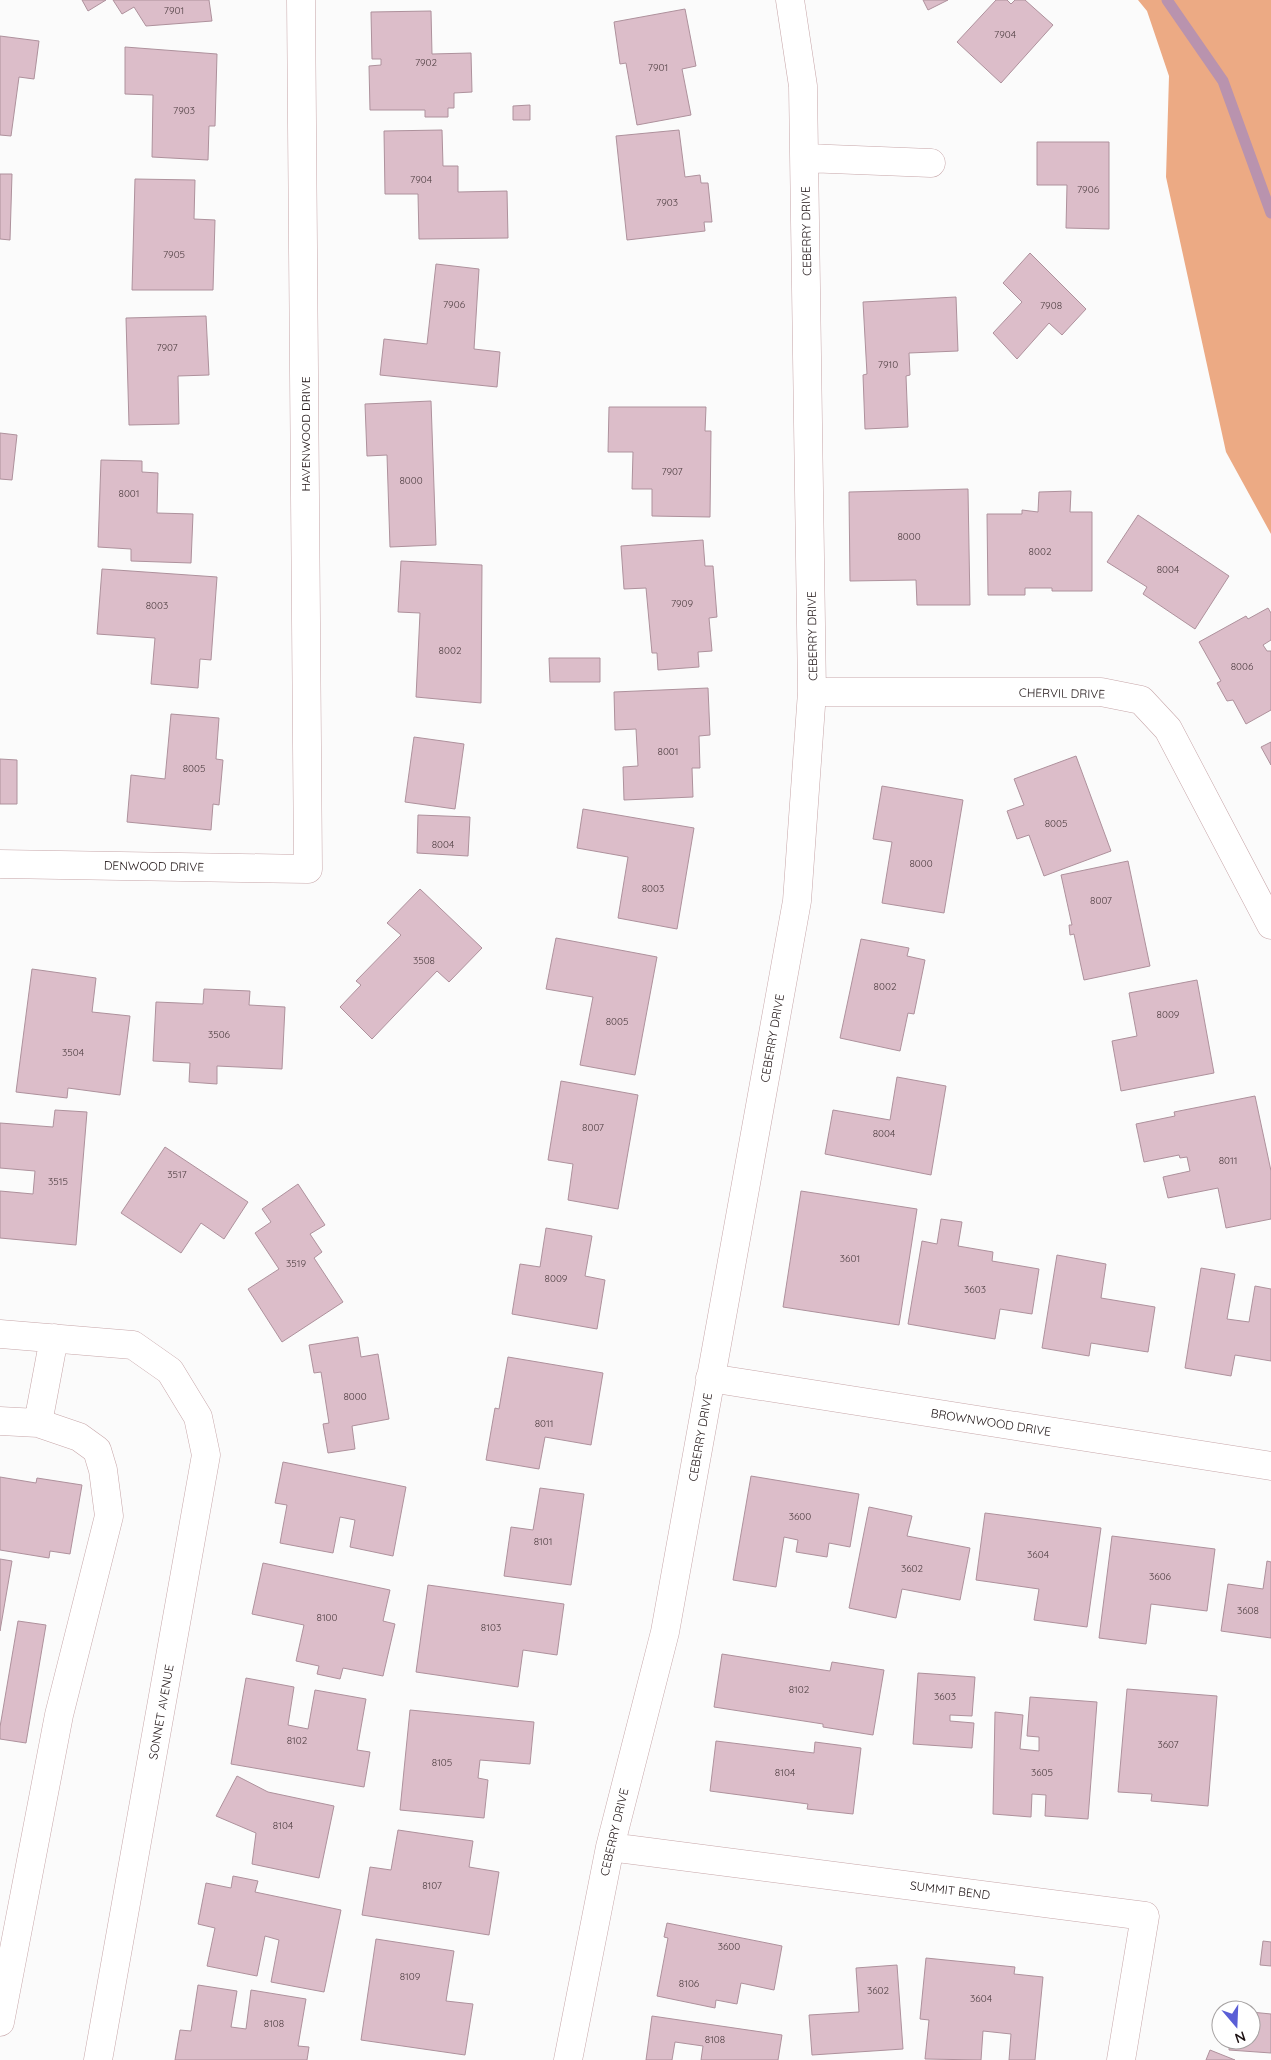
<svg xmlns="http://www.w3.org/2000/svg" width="1271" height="2060" viewBox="0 0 1271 2060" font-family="Quicksand,sans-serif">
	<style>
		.forest { fill: #ecaa84 }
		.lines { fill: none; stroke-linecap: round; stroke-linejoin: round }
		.stream { stroke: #b993ae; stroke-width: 11 }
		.building { fill: #dcbdc9; stroke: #ae919c }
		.minor-casing { stroke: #c7a6a9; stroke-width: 29 }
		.minor { stroke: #fff; stroke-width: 28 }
		.labels { text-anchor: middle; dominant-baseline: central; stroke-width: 5; stroke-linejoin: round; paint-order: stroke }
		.number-label { font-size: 10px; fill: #4e3e41 }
		.street-label { font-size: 12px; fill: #1e1314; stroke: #fff }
	</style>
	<rect width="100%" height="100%" fill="#fbfbfb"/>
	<path class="forest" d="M1138,0H1271V534L1226,452L1166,177L1169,76L1147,11Z"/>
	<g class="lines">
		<path class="stream" d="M1167,0L1223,81L1271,213"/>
	</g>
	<path class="building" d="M82,0H106L88,11Z
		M113,0H209L212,21L146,26L134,7L122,14Z
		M923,0H948L928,10Z
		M996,0H1007L1011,4L1015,0H1025L1053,25L1001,83L957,42Z
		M685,9L696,66L682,69L691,115L637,125L626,63L620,64L614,22Z
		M431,11L432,54L471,53L472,92L454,93V108H448V117H425V110H370L369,66L381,65V59H372L371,12Z
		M0,36L39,41L34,79L19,77L11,136L0,135Z
		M125,47L217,54L215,126H209L208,160L152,157L153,95L125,94Z
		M530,105V120H513V106Z
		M442,130L443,166H458V192L507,191L508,238L419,239L418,194H385L384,131Z
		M679,130L685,177L700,175L701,183H708L712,222H704L705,231L627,240L616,136Z
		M1037,142H1109V229L1066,228L1067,185H1037Z
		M0,174H12L10,240L0,239Z
		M135,179L195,180L194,219L215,220L213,290H132Z
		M1030,253L1086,309L1062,335L1049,323L1017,359L993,333L1022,302L1003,283Z
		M436,264L479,269L474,349L500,352L497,387L380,375L384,339L427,344Z
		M956,297L958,351L909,353L910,375L906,376L908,427L865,429L863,375L867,374L863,302Z
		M206,316L209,375L178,376L179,424L129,425L126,318Z
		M431,401L436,545L390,547L387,455L367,456L365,404Z
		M609,407H706L705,431H711L710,517L652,516V489H632L633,452H608Z
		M0,433L17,435L12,480L0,479Z
		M101,460L142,461V472L158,473L157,513L193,514L191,563L131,561V549L98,547Z
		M968,489L970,605H917L916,580L850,581L849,492Z
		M1071,491L1070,512H1092V591H1052V588H1025V595H988L987,514H1022V510L1038,512L1039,492Z
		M1138,515L1229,576L1195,629L1143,594L1147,587L1107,562Z
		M703,540L705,566H713L717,617L709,618L712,651L698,652L699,667L658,670L657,653H652L646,588L624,589L621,546Z
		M401,561L482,565L481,703L416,697L420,613L398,612Z
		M102,569L217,577L211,660L200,659L198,688L151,684L155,638L97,634Z
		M1268,608L1271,613V640L1263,645L1267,651H1271V710L1246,724L1233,700L1227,701L1217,683L1221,681L1199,642L1246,616L1248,619Z
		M549,658H600V682H550Z
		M708,688L710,735L699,736L700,768H692L693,797L624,800L623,767L638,766L636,729L615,730L614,692Z
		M171,714L219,718L216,759L223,760L219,805L213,804L211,830L127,822L131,775L165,779Z
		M414,737L464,744L455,809L405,802Z
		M1271,742V765L1261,747Z
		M1076,756L1111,851L1044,876L1029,835L1017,839L1007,811L1024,805L1014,779Z
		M0,759L17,760V804H0Z
		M882,786L963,800L944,913L882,903L892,842L873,839Z
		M583,809L694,828L677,929L618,918L628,857L577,848Z
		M418,815L470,817L468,856L417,853Z
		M1128,861L1150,966L1084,980L1074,934L1070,935L1069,925H1072L1061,875Z
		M420,889L482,948L449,982L437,971L372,1039L340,1007L361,985L356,981L401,935L387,923Z
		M556,938L657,957L635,1075L580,1065L593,997L546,989Z
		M861,939L909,948L907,956L925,960L914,1014L908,1013L900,1051L840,1038Z
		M32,969L96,978L92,1012L130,1016L120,1095L68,1088L67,1098L16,1092Z
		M1197,980L1214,1073L1121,1091L1112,1041L1137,1036L1129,993Z
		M204,989L250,991L249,1005L285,1007L282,1069L217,1066V1084L189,1082L190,1063L153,1061L156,1002L203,1004Z
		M897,1077L946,1086L931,1175L825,1154L833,1110L890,1120Z
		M561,1081L638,1095L618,1209L568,1200L573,1164L548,1160Z
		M1255,1096L1271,1171V1219L1226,1228L1218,1188L1168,1198L1163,1177L1190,1171L1187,1157L1180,1158L1179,1155L1144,1162L1136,1124L1175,1116L1174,1112Z
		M55,1110L87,1112L76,1245L0,1238V1191L33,1194L35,1171L0,1168V1123L53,1127Z
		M165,1147L248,1202L224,1239L201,1223L181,1253L121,1213Z
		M298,1184L325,1225L310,1234L322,1252L314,1258L343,1302L282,1342L248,1289L279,1269L255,1233L271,1222L262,1209Z
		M801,1191L917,1209L899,1325L783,1307Z
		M941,1219L962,1222L958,1246L993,1252L992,1261L1039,1269L1032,1314L1000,1309L995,1339L908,1324L922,1241L937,1244Z
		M546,1228L592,1236L585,1276L605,1280L597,1329L512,1314L520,1264L540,1267Z
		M1057,1255L1106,1264L1101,1298L1155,1307L1148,1352L1091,1343L1089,1356L1042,1348Z
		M1201,1268L1235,1274L1227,1319L1249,1322L1255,1286L1271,1289V1361L1235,1355L1231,1376L1185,1368Z
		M358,1337L361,1357L378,1354L389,1419L352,1426L355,1449L328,1453L323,1424L329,1423L321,1372L314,1373L309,1345Z
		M508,1357L603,1373L591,1445L545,1437L539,1469L486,1460L495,1408L499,1409Z
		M283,1462L406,1487L393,1556L350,1547L355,1520L340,1517L333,1553L280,1543L287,1505L275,1503Z
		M751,1476L859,1494L850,1547L829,1543L827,1557L796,1552L798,1540L784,1537L776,1587L733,1580Z
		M0,1477L36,1483L37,1478L82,1485L70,1554L50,1551L49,1558L0,1550Z
		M540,1488L584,1494L571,1585L504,1576L511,1527L533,1530Z
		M869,1507L912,1516L907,1536L970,1548L960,1600L902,1589L896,1618L849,1608Z
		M985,1513L1101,1528L1087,1627L1034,1620L1039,1589L976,1580Z
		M1112,1536L1215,1549L1207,1611L1151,1604L1146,1644L1099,1638Z
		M0,1559L12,1561L0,1631Z
		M1267,1561L1271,1562V1638L1221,1631L1228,1584L1263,1589Z
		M263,1563L390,1590L383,1621L395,1624L383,1676L343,1668L340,1679L317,1674L319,1666L296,1661L304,1625L252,1614Z
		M428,1585L564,1604L557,1655L523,1650L518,1687L416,1672Z
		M18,1621L46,1625L26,1743L0,1739V1727Z
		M722,1654L830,1671L832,1662L884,1670L873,1735L823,1727V1724L714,1707Z
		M918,1673L975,1677L972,1716L950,1715V1721L974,1723L972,1748L913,1744Z
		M246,1678L294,1687L288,1725L308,1729L315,1690L366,1699L357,1750L370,1752L364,1787L231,1764Z
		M1127,1689L1217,1696L1208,1806L1151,1801L1152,1794L1118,1792Z
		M1030,1697L1097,1702L1088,1819L1045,1816L1046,1795L1032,1794L1031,1817L993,1814L995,1712L1023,1715L1020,1749L1039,1751V1737L1027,1736Z
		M410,1710L534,1722L530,1764L480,1760L478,1778L488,1780L484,1818L400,1810Z
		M716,1741L814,1753L815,1742L861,1748L853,1814L807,1809L808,1804L710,1791Z
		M237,1776L268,1792L334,1806L319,1878L252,1864L256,1833L216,1816Z
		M398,1830L473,1841L469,1867L499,1872L489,1935L362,1915L370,1867L391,1870Z
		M233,1876L258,1881L255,1892L341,1910L324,1992L271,1982L279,1940L265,1936L257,1976L207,1966L215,1928L198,1924L206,1883L231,1888Z
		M667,1923L782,1946L774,1990L741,1983L737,2004L716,2000L715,2008L657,1996L668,1938L664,1937Z
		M376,1939L454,1951L446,2001L473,2004L465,2055L361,2040Z
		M1263,1941L1271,1942V1966L1260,1965Z
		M926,1958L1015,1967L1014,1974L1043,1977L1035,2060H1009L1011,2034L983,2031L981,2060L925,2059L929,2020L920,2019Z
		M897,1965L903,2049L812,2055L809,2015L859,2012L856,1968Z
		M198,1985L237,1991L231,2027L246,2029L251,1990L306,1999L298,2046L309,2047L307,2060H175L180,2030L191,2031Z
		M1251,2012L1271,2014V2053L1229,2050L1230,2040H1251Z
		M652,2016L782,2035L778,2060H701L703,2046L675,2042L672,2060H646Z
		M1210,2050L1235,2060H1206Z"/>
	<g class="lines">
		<defs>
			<path id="minor" d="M805,158L931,163
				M812,692H1101L1141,700L1168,729L1271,925
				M0,864L308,869L301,0
				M0,1334L133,1345L170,1371L198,1417L206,1455L98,2060
				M710,1378L1271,1466
				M0,1421L38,1423L79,1437L97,1450L103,1470L109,1516L59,1715L0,2022
				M38,1423L54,1338
				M610,1847L1145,1916L1121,2060
				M568,2060L610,1847L665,1632L797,901L812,692L803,86L790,0"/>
		</defs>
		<use href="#minor" class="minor-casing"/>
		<use href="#minor" class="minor"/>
	</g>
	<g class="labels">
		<g class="number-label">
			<text x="174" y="10">7901</text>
			<text x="1005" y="34">7904</text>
			<text x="426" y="62">7902</text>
			<text x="658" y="67">7901</text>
			<text x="184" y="110">7903</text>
			<text x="421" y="179">7904</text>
			<text x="1088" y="189">7906</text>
			<text x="667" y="202">7903</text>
			<text x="174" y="254">7905</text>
			<text x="454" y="304">7906</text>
			<text x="1051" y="305">7908</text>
			<text x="167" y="347">7907</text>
			<text x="888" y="364">7910</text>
			<text x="672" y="471">7907</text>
			<text x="411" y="480">8000</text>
			<text x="129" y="493">8001</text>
			<text x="909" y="536">8000</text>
			<text x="1040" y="551">8002</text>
			<text x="1168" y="569">8004</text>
			<text x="682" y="603">7909</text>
			<text x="157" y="605">8003</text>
			<text x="450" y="650">8002</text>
			<text x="1242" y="666">8006</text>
			<text x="668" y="751">8001</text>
			<text x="194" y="768">8005</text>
			<text x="1056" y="823">8005</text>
			<text x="443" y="844">8004</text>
			<text x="921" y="863">8000</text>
			<text x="653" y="888">8003</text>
			<text x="1101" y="900">8007</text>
			<text x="424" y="960">3508</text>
			<text x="885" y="986">8002</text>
			<text x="1168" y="1014">8009</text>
			<text x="617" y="1021">8005</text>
			<text x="219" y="1034">3506</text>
			<text x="73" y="1052">3504</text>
			<text x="593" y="1127">8007</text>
			<text x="884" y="1133">8004</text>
			<text x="1228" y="1160">8011</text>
			<text x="177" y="1174">3517</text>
			<text x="58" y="1181">3515</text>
			<text x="850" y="1258">3601</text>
			<text x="296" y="1263">3519</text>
			<text x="556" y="1278">8009</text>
			<text x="975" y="1289">3603</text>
			<text x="355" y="1396">8000</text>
			<text x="544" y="1423">8011</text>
			<text x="800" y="1516">3600</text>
			<text x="543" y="1541">8101</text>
			<text x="1038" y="1554">3604</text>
			<text x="912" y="1568">3602</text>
			<text x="1160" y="1576">3606</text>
			<text x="1248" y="1610">3608</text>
			<text x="327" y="1617">8100</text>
			<text x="491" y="1627">8103</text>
			<text x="799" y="1689">8102</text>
			<text x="945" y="1696">3603</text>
			<text x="297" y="1740">8102</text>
			<text x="1168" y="1744">3607</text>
			<text x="442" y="1762">8105</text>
			<text x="785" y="1772">8104</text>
			<text x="1042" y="1772">3605</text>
			<text x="283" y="1825">8104</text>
			<text x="432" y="1885">8107</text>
			<text x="729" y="1946">3600</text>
			<text x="410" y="1976">8109</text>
			<text x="689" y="1983">8106</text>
			<text x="878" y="1990">3602</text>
			<text x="981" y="1998">3604</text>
			<text x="274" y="2023">8108</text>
			<text x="715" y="2039">8108</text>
		</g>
		<g class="street-label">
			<text transform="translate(806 231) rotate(-91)">CEBERRY DRIVE</text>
			<text transform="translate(305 434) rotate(-90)">HAVENWOOD DRIVE</text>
			<text transform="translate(812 636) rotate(-91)">CEBERRY DRIVE</text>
			<text transform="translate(1062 693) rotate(1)">CHERVIL DRIVE</text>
			<text transform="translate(154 866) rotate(1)">DENWOOD DRIVE</text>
			<text transform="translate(772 1038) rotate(-80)">CEBERRY DRIVE</text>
			<text transform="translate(991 1422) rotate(9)">BROWNWOOD DRIVE</text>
			<text transform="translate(700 1437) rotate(-80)">CEBERRY DRIVE</text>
			<text transform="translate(161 1712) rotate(-80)">SONNET AVENUE</text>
			<text transform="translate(614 1832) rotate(-77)">CEBERRY DRIVE</text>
			<text transform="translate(950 1890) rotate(7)">SUMMIT BEND</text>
		</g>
	</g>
	<g transform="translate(1236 2025) rotate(161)"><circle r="24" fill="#ffffff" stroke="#a5a1a1"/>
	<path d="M0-4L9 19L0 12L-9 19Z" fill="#5a5ed6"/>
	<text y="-8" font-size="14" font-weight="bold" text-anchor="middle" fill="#1e1314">N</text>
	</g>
</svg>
